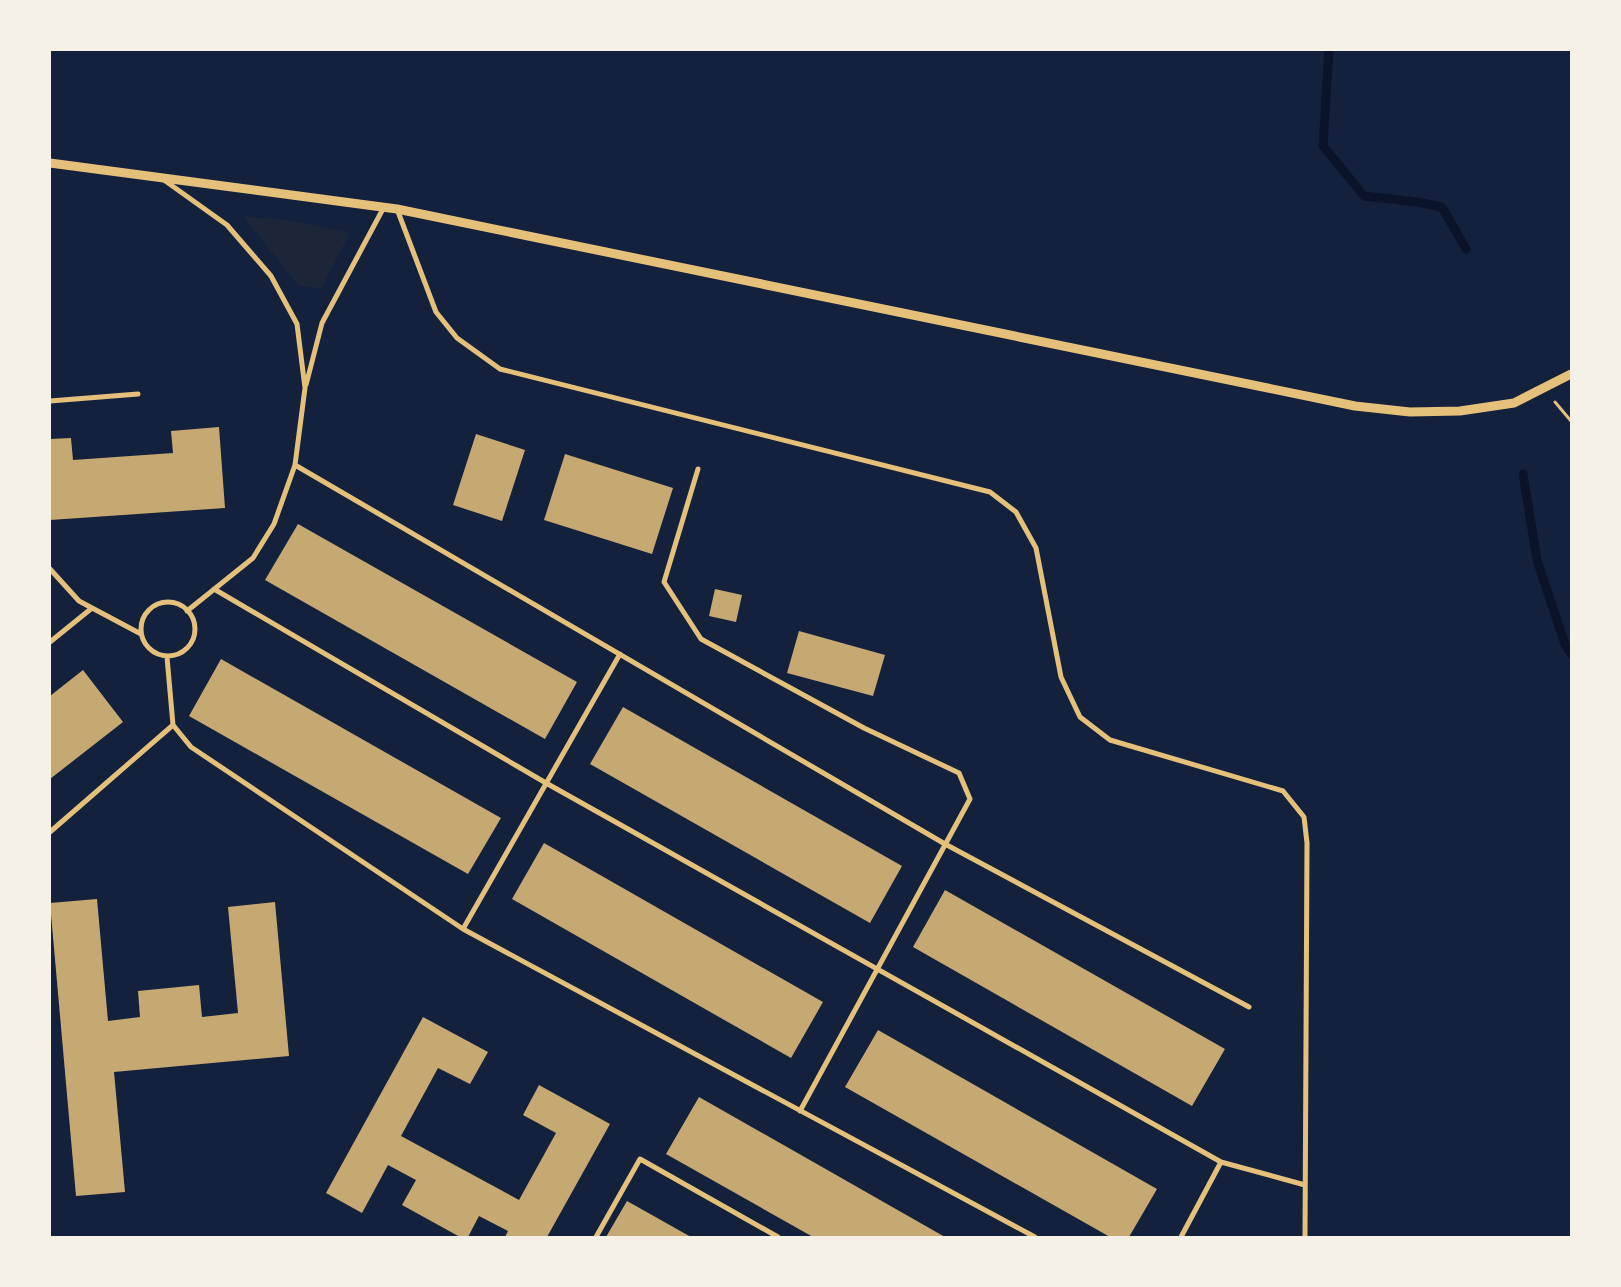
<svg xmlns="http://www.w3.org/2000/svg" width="1621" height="1287" viewBox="0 0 1621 1287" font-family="'Playfair Display',serif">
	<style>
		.green { fill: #1d2539 }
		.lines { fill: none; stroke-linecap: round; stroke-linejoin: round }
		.stream { stroke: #0b132b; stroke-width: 9 }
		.building { fill: #c6a872 }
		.path { stroke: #e5c07b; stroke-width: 3 }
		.minor { stroke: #e5c07b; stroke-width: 5 }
		.tertiary { stroke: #e5c07b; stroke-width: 9 }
	</style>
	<rect width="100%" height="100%" fill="#14213d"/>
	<path class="green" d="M243,216L294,221L350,233L321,289L298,285Z"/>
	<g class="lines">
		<path class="stream" d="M1329,50L1323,146L1364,196L1417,202L1442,207L1466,249
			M1523,474L1537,560L1565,644L1571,654"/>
	</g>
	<path class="building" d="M219,427L225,508L50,520V439L71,438L73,460L173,453L171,431Z
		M476,434L525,450L502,521L453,505Z
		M565,454L673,488L652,554L544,520Z
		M298,524L577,682L545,739L265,580Z
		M715,589L742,595L736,622L709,616Z
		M799,631L885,655L873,696L787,673Z
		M221,659L501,818L468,874L189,716Z
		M83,670L123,722L50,779V696Z
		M623,707L902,866L870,923L590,764Z
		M544,843L823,1002L791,1058L512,899Z
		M945,890L1225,1049L1192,1106L913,947Z
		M97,899L108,1021L140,1017L138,991L199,985L202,1017L238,1013L228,907L275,902L289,1056L114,1072L125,1192L76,1196L50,903Z
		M423,1017L488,1052L470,1084L438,1068L401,1136L519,1200L556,1133L523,1115L539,1085L610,1124L547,1237H505L508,1231L479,1216L468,1237H460L402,1205L416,1180L388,1165L362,1213L326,1193Z
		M878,1030L1157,1189L1129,1237H1110L845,1087Z
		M699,1097L945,1237H813L666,1154Z
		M627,1201L691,1237H606Z"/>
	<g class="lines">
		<path class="path" d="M1555,402L1571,421"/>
		<path class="minor" d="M164,180L227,225L271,276L297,324L305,388L295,465L274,524L253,558L187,611
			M397,209L436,312L457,338L500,369L990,492L1016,512L1036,548L1061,677L1080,717L1110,740L1283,791L1304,817L1307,843L1305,1237
			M306,385L322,323L384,207
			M50,401L138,394
			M295,465L945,844L1249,1007
			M698,469L664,582L701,639L864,728L959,773L970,799L800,1111
			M50,569L79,601L141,634
			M214,589L546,783L1221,1162
			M141 629a27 27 0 1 1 54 0a27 27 0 1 1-54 0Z
			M50,642L92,608
			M167,657L173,725L191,747L463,929L1035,1237
			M50,832L173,725
			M463,929L620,654
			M596,1237L640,1159L778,1237
			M1181,1237L1221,1162L1305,1185"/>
		<path class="tertiary" d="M50,163L397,209L1355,406L1410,412L1460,411L1514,403L1571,374"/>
	</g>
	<rect width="1621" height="1287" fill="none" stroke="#f6f1e7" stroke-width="102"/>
</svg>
